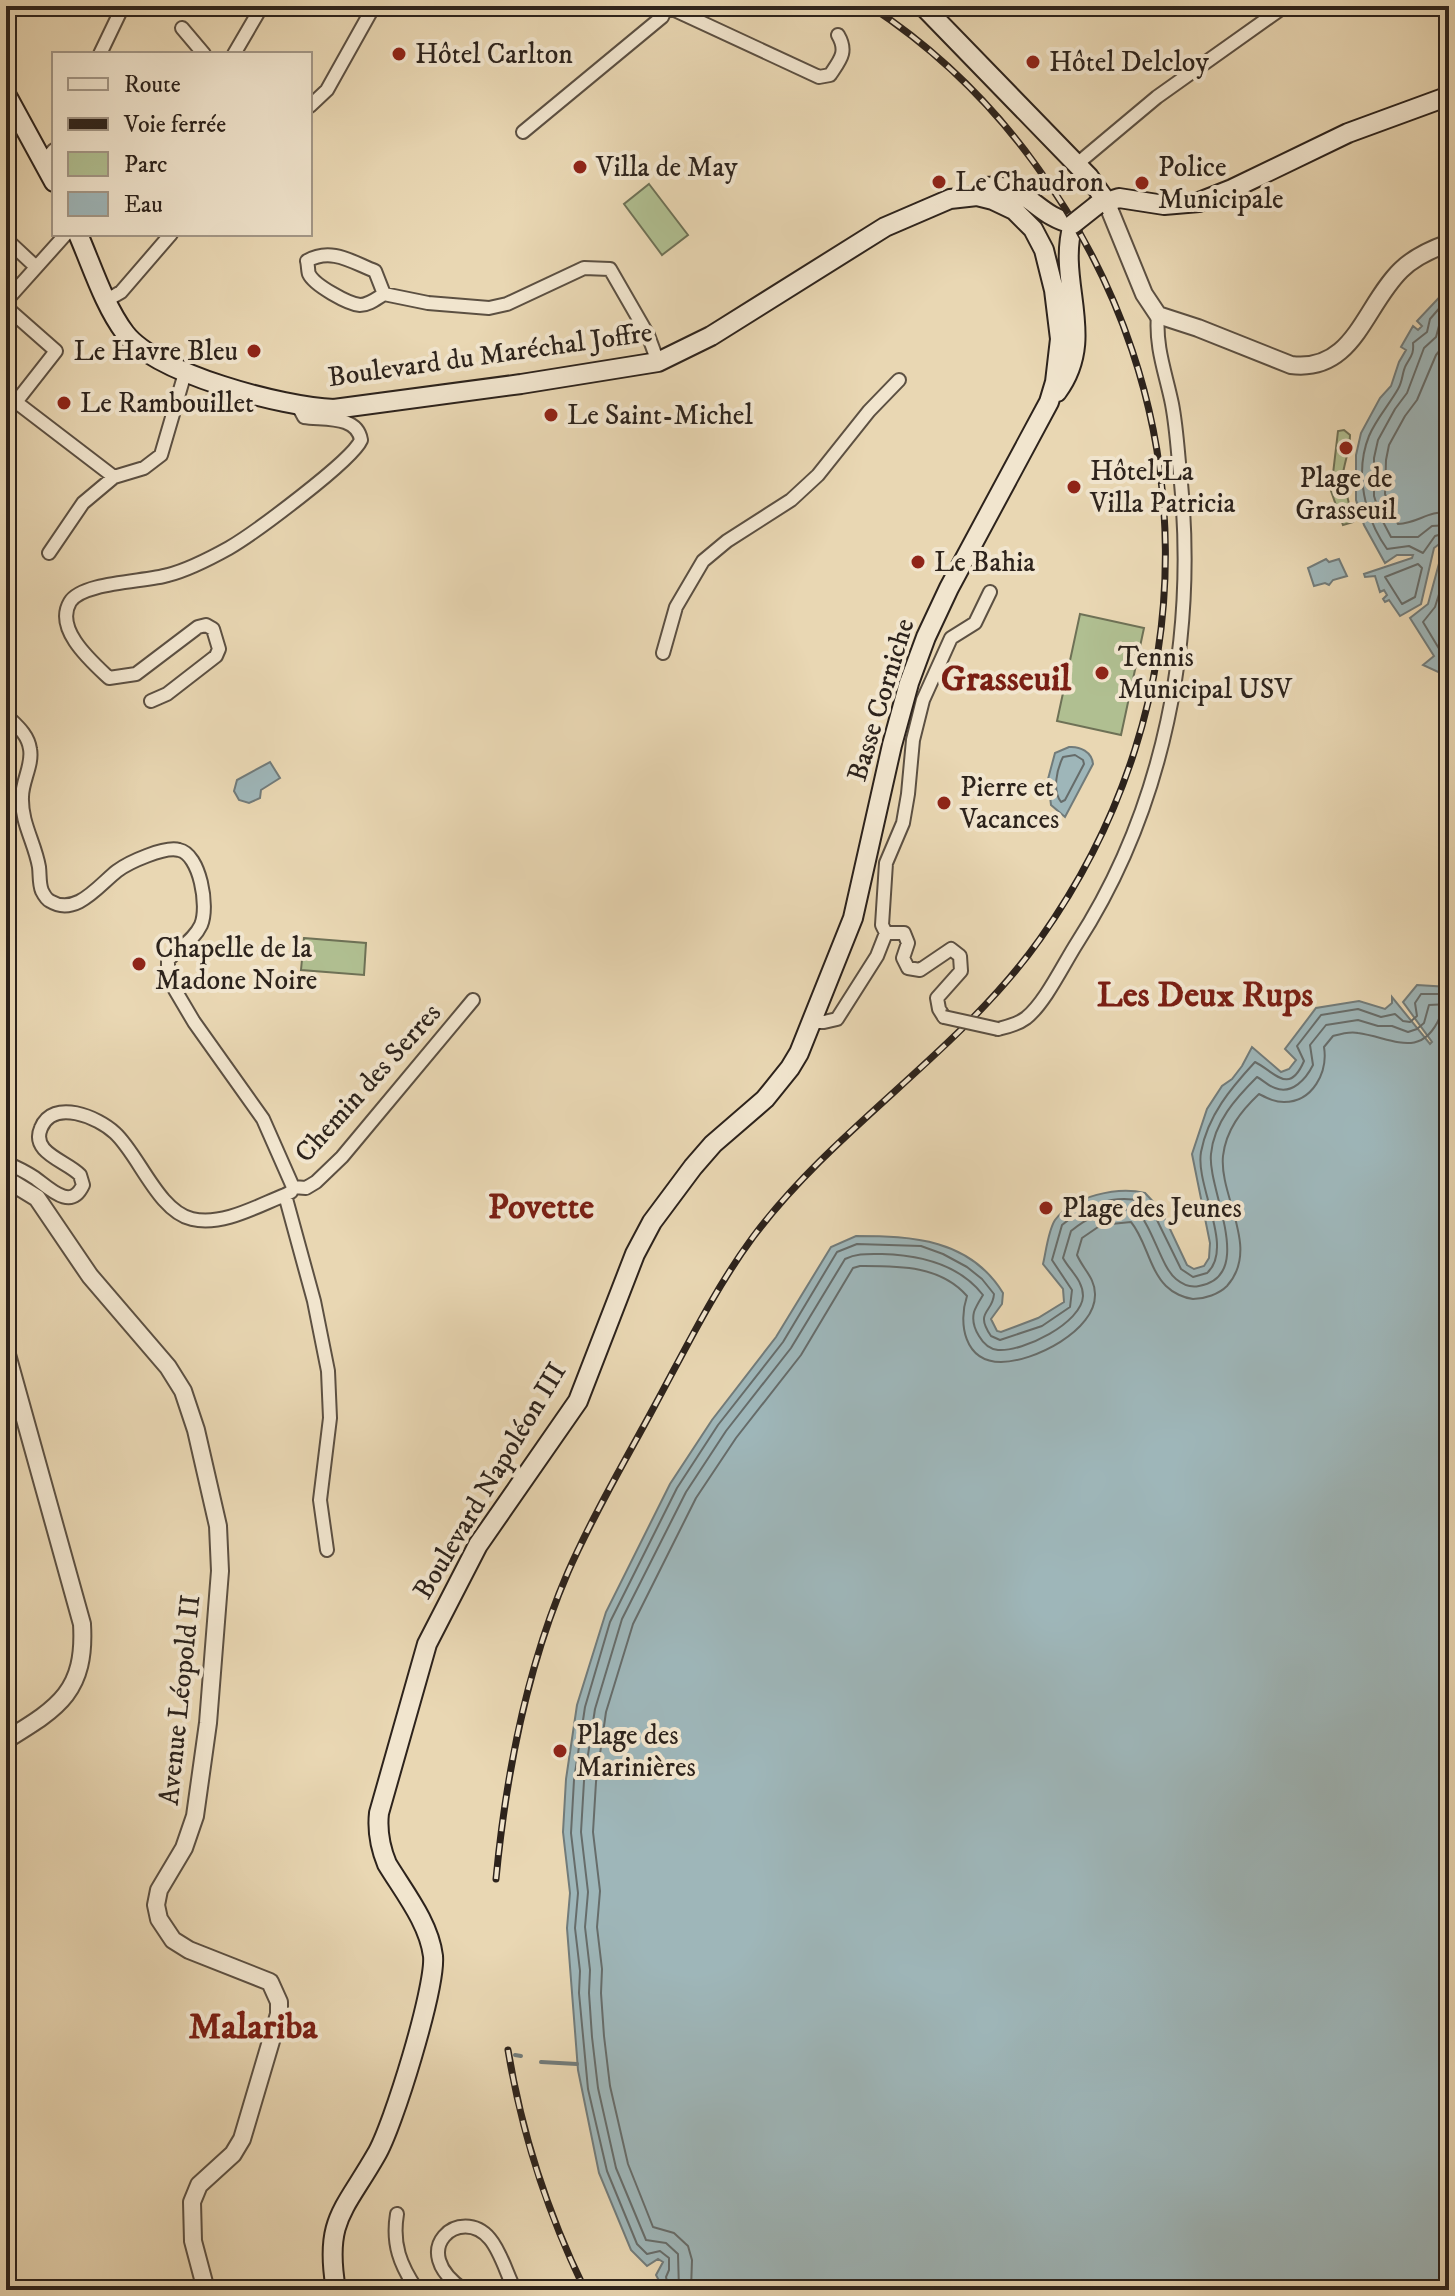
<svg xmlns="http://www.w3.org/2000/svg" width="1455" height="2296" viewBox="0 0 1455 2296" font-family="'IM FELL DW Pica',serif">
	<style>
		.green { fill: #b0bf91; stroke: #6e7156; stroke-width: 2 }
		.water { fill: #9eb6b9; stroke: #717b7a; stroke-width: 2 }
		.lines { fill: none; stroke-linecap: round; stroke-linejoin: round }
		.shore { stroke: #666c6a; stroke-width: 2 }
		.stream { stroke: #717b7a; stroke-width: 4 }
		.minor-casing { stroke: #5c5042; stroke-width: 16 }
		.tertiary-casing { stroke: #5c5042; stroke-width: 20 }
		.secondary-casing { stroke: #2d231c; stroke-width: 22 }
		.minor { stroke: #f1e5ce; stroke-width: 12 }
		.tertiary { stroke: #f1e5ce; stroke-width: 16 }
		.secondary { stroke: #f1e5ce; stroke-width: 18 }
		.rail-casing { stroke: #2d231c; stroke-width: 7 }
		.rail { stroke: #f1e5ce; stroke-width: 4; stroke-dasharray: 12; stroke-linecap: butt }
		.minor-bridge-casing { stroke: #5c5042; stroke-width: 16; stroke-linecap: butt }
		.secondary-bridge-casing { stroke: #2d231c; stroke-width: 22; stroke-linecap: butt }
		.minor-bridge { stroke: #f1e5ce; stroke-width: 12 }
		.secondary-bridge { stroke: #f1e5ce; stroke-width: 18 }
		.poi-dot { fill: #8f2418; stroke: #f1e5ce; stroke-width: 3 }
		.labels { text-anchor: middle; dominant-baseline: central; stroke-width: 8; stroke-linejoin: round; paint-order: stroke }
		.poi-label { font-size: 28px; fill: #2d231c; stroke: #f1e5ce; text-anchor: start }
		.street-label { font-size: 28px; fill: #2d231c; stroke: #f1e5ce }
		.district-label { font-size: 36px; font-weight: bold; fill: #7a1f14; stroke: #f1e5ce }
	</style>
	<rect width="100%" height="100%" fill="#e9d7b3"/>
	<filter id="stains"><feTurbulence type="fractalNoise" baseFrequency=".0025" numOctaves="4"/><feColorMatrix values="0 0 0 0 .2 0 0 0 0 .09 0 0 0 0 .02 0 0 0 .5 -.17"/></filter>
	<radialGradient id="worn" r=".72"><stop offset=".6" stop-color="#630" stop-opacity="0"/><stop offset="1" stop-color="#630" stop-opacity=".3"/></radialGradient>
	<path class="green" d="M649,184L688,235L662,255L624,204Z
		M1344,430L1350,435C1350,455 1339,472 1343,492L1347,495L1353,522L1343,525L1331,491L1338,431Z
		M1080,614L1144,628L1121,735L1057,721Z
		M304,938L366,943L364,975L301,970Z"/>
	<path class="water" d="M1449,287V677L1423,665L1434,656L1410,618L1428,604L1444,545L1442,542L1434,548L1421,604L1400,616L1389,600L1385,602L1383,599L1387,595L1384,590L1380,592L1375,576L1365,577L1364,574L1412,558L1413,555H1397L1385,563L1364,525L1356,500V455L1361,433L1380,398L1391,386L1399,362L1406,350L1401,347L1413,326L1418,330L1422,326L1417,321Z
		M1326,559L1329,562L1339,559L1347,576L1333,580L1329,585L1325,583L1314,586L1308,568Z
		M1069,747C1080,746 1092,752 1093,764L1065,817L1051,805L1048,779L1055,753Z
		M270,762L280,778L261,790L260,798L249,803L239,800L234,791L237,780Z
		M1417,985L1449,987V2281L1443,2284V2290H664L656,2275L663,2262L658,2259L647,2266L631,2250L599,2173L578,2070L567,1928L570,1893L563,1832L566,1779L577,1705L606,1612L670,1484L712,1420L776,1337L831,1247L856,1236C912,1236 970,1239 1003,1293L1002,1304L991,1319L997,1331L1001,1332L1038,1318L1064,1302L1063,1289L1043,1264C1046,1252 1048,1231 1055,1220C1073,1196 1118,1186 1145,1193L1161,1210L1187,1265L1194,1269L1204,1266L1209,1258L1210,1243L1192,1154L1207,1109L1222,1086L1232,1079L1242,1066L1252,1047L1281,1072L1289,1069L1296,1060L1285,1049L1316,1008L1359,1001L1385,1009L1392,1003V997L1430,1044L1432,1042L1403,1002Z"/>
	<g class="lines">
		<path class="shore" d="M1449,297L1430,319L1427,332L1413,343C1414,354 1411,356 1406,365C1402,372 1403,381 1398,389C1389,405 1376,419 1369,436C1354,473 1365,518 1387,549L1409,546L1423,553L1435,536L1442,534L1449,537
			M1449,311L1440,322L1436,337L1424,348L1407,393L1395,409L1378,440L1374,458V496L1381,518L1391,537H1418L1432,526L1449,525
			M1449,339L1436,355L1417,400L1405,416L1389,445L1386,460L1385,494L1398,524C1419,523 1428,510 1449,513
			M1449,562L1435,607L1423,622L1441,652L1442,663L1449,668
			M1418,564L1422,568L1415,597L1402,604L1385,577Z
			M1075,755L1083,760L1084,764L1065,800L1061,802C1052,790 1057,769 1063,757Z
			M669,2290L666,2277L669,2270V2258L660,2251L647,2254L637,2244L607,2171L588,2089L579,1993L580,1971L575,1928L578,1893L571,1833L574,1780L585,1707L610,1622L677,1488L718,1425L783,1342L837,1252L857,1244L921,1246L943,1254L967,1267L982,1279L994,1294C993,1313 974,1311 991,1336L1000,1340L1042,1326L1070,1307L1072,1290L1052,1260L1062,1225C1084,1206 1112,1194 1141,1201L1154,1214L1181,1269L1193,1277L1207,1273C1235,1248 1195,1186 1201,1152C1208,1115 1231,1088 1255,1062C1275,1072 1289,1096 1304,1061L1297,1046L1321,1015L1358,1009L1381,1017L1395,1014L1403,1021L1410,1022L1417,1016L1415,1003L1421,994H1449
			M679,2290L678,2254L666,2243L646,2240L616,2168L598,2088L592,2037L589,1993L590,1970L585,1927L588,1892L581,1832L584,1781L595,1709L622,1619L686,1492L726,1431L791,1348L845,1259C857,1253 868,1254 882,1254C919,1255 959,1264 983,1295C980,1300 976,1306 974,1312C972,1320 974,1328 979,1336C983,1343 989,1349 998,1350C1023,1352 1082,1323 1083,1296C1083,1280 1070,1271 1063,1258L1071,1231C1090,1215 1111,1207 1136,1210C1153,1227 1161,1267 1176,1279C1182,1284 1190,1288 1199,1286C1257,1276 1207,1189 1211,1154C1214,1122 1236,1098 1257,1077C1263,1080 1268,1086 1275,1088C1292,1095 1306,1079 1313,1065L1310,1045L1326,1025L1358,1020L1378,1026H1392L1408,1032L1417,1029L1424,1023L1429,1005L1449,1004
			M691,2290L692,2260L688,2246L674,2233L653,2227L628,2164L610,2086L604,2036L601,1993L602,1969L597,1927L600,1891L593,1832L596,1782L606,1712L633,1624L696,1498L736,1438L801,1355L853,1268L860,1266C898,1266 940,1265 967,1296C958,1323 964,1362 1001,1362C1033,1362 1096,1331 1095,1294C1095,1278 1083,1269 1077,1255L1082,1238L1101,1225L1131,1222C1146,1240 1149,1269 1166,1286C1173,1293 1184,1298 1193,1299C1205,1299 1219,1294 1227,1286C1261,1248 1219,1197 1223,1156C1226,1130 1241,1111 1259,1094C1267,1098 1274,1102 1284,1102C1313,1102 1328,1072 1324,1047L1333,1036C1340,1034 1350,1031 1358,1033C1393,1038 1421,1060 1440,1017L1449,1016"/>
		<path class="stream" d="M515,2055L521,2056
			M541,2062L577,2064"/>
		<defs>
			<path id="minor" d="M666,6L819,77L830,75C840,60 848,52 838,35
				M182,28L204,54
				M100,54L123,6
				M234,54L262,6
				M310,106L327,90L374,6
				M523,132L662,17L666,8
				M44,161L54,150
				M1077,164L1157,97L1285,6
				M6,239L36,267
				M384,294L375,271C352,262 331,247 307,261C308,264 308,272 309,274C314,285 348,304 360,305C369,305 377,298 384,294L428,303L489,308L507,304L584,268L610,269L648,335L658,362
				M107,300L121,292L171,234
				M6,301L66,234
				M6,307L56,351L16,402L114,477
				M49,553L83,503L114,477L144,468L161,455L185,373
				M663,653L676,607L703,561L727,541L791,500L818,475L869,411L899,380
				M151,701L167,694L216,656L219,649L213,629L206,625L198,627L136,674L109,678C91,661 54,629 70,602C82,582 145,582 168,575C188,570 211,558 229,548C253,534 352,461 361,440C357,415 324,420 304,417L298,406
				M6,715C16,725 28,734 30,749C33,765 22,781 22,797C21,823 35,843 39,867C40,875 39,884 42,891C44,895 46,899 50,901C76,917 99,885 117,871C129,862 165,846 179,850C200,854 209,907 201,925C194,940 179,948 168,960V978L194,1022L263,1119L293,1187
				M886,933H904L908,943L903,958L908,968L920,970L951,949L960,956L961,971L937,998L939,1009L944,1017
				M813,1022H824L837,1019L877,956L886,933L882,925L886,863L903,823L908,794L913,740L923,700L951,638L975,623L990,592
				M998,1029C1007,1027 1018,1024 1026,1018C1045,1003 1063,965 1077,943C1164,808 1196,641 1181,483C1178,457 1177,430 1172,404C1166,374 1155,347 1158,315
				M6,1163C16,1167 26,1172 35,1178C50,1189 71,1211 83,1185L80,1175C67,1161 30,1153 41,1128C53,1098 98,1117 115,1133C139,1155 158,1211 192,1219C223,1226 257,1206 285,1195L291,1192L293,1187
				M293,1187L306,1188L316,1182L342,1157L473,1000
				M285,1195L314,1301L328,1371L330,1418L320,1500L327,1550
				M397,2214C392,2244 400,2265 417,2290
				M464,2290C405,2250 461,2204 490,2239C501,2252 507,2275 515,2290"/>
			<path id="tertiary" d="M1106,201L1144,294L1158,315L1198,328L1291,365C1354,373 1364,306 1401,270C1414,257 1432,249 1449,243
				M6,1179L37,1198L90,1276L168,1367L183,1391L196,1430L218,1526L220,1571L208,1723L195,1816L184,1848L159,1890L156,1905L159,1919L173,1940L189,1950L270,1982L279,2002V2014L242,2139L233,2154L199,2185L192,2202L193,2241L206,2290
				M6,1351L82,1624C86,1692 58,1708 6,1740"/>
			<path id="secondary" d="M923,6L1089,177L1106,201
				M6,94L54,182
				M977,196L986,187C1027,182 1035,216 1073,224C1056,283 1098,337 1057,392
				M1097,205L1119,198L1164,205L1199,202L1232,189L1348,133L1449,96
				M78,234C92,266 104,305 125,333C156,374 283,407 334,409L521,384L658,362L711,336L885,227L950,199L977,196L993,200L1014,210L1033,229L1044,250L1054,290L1060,339L1055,382L1049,402L949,588L926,637L909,683L892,745L853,918L799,1053L790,1068L765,1099L713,1144L693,1167L652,1222L635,1254L578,1401L478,1545L427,1644L379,1813C377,1831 380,1847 387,1864C404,1892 429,1923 433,1956C436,1987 393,2127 376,2155C344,2211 324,2220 336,2290"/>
		</defs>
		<use href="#minor" class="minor-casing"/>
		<use href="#tertiary" class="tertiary-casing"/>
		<use href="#secondary" class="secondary-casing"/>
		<use href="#minor" class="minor"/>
		<use href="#tertiary" class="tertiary"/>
		<use href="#secondary" class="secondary"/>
		<defs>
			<path id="rail" d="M496,1879C506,1774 526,1669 568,1572C593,1515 625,1461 654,1407C685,1350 714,1290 753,1237C836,1126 960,1052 1040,939C1209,701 1207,398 1035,164C990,102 934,48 870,6
				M508,2050C522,2135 547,2212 585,2290"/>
		</defs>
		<use href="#rail" class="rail-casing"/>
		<use href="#rail" class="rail"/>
		<defs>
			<path id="minor-bridge" d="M944,1017L998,1029"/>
			<path id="secondary-bridge" d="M1073,224L1097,205"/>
		</defs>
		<use href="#minor-bridge" class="minor-bridge-casing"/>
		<use href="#secondary-bridge" class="secondary-bridge-casing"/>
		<use href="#minor-bridge" class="minor-bridge"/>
		<use href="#secondary-bridge" class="secondary-bridge"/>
	</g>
	<g class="poi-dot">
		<circle cx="399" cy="54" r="8"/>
		<circle cx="1033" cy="62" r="8"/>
		<circle cx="580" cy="167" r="8"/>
		<circle cx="939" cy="182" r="8"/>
		<circle cx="1142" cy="183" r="8"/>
		<circle cx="254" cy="351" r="8"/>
		<circle cx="64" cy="403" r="8"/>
		<circle cx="551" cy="415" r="8"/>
		<circle cx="1346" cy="448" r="8"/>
		<circle cx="1074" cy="487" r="8"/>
		<circle cx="918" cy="562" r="8"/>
		<circle cx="1102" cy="673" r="8"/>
		<circle cx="944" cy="803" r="8"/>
		<circle cx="139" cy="964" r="8"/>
		<circle cx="1046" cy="1208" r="8"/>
		<circle cx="560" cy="1751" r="8"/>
	</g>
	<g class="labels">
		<g class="poi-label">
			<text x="415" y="54">Hôtel Carlton</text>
			<text x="1049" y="62">Hôtel Delcloy</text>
			<text x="596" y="167">Villa de May</text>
			<text x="1158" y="167">Police<tspan x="1158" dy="32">Municipale</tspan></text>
			<text x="955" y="182">Le Chaudron</text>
			<text x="238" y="351" text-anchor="end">Le Havre Bleu</text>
			<text x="80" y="403">Le Rambouillet</text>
			<text x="567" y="415">Le Saint-Michel</text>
			<text x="1090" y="471">Hôtel La<tspan x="1090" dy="32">Villa Patricia</tspan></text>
			<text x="1346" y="478" text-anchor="middle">Plage de<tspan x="1346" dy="32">Grasseuil</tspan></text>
			<text x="934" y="562">Le Bahia</text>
			<text x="1118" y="657">Tennis<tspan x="1118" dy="32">Municipal USV</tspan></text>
			<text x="960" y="787">Pierre et<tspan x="960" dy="32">Vacances</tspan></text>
			<text x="155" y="948">Chapelle de la<tspan x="155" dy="32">Madone Noire</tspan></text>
			<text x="1062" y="1208">Plage des Jeunes</text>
			<text x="576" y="1735">Plage des<tspan x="576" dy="32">Marinières</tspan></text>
		</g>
		<g class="street-label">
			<text transform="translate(490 355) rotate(-8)">Boulevard du Maréchal Joffre</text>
			<text transform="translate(881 700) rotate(-73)">Basse Corniche</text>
			<text transform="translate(368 1083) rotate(-48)">Chemin des Serres</text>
			<text transform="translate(490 1481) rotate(-59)">Boulevard Napoléon III</text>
			<text transform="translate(180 1700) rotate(-84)">Avenue Léopold II</text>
		</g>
		<g class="district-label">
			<text x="1006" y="679">Grasseuil</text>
			<text x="1205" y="995">Les Deux Rups</text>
			<text x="541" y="1207">Povette</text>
			<text x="253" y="2027">Malariba</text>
		</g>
	</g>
	<rect width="1455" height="2296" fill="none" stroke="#e9d7b3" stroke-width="32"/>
	<rect x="8" y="8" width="1439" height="2280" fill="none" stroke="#2d231c" stroke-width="4"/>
	<rect x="16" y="16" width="1423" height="2264" fill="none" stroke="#2d231c" stroke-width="2"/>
	<rect x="52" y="52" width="260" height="184" fill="#f1e5ce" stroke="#a39787" stroke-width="2"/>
	<rect x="68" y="78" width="40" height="12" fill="#f1e5ce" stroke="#a39787" stroke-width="2"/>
	<text x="124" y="92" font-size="24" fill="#2d231c">Route</text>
	<rect x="68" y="118" width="40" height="12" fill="#2d231c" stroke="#a39787" stroke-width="2"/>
	<text x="124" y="132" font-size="24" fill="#2d231c">Voie ferrée</text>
	<rect x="68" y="152" width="40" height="24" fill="#b0bf91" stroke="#a39787" stroke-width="2"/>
	<text x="124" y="172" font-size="24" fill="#2d231c">Parc</text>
	<rect x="68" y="192" width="40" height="24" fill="#9eb6b9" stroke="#a39787" stroke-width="2"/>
	<text x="124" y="212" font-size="24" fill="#2d231c">Eau</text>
	<rect width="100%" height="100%" filter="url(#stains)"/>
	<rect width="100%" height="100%" fill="url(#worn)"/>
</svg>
